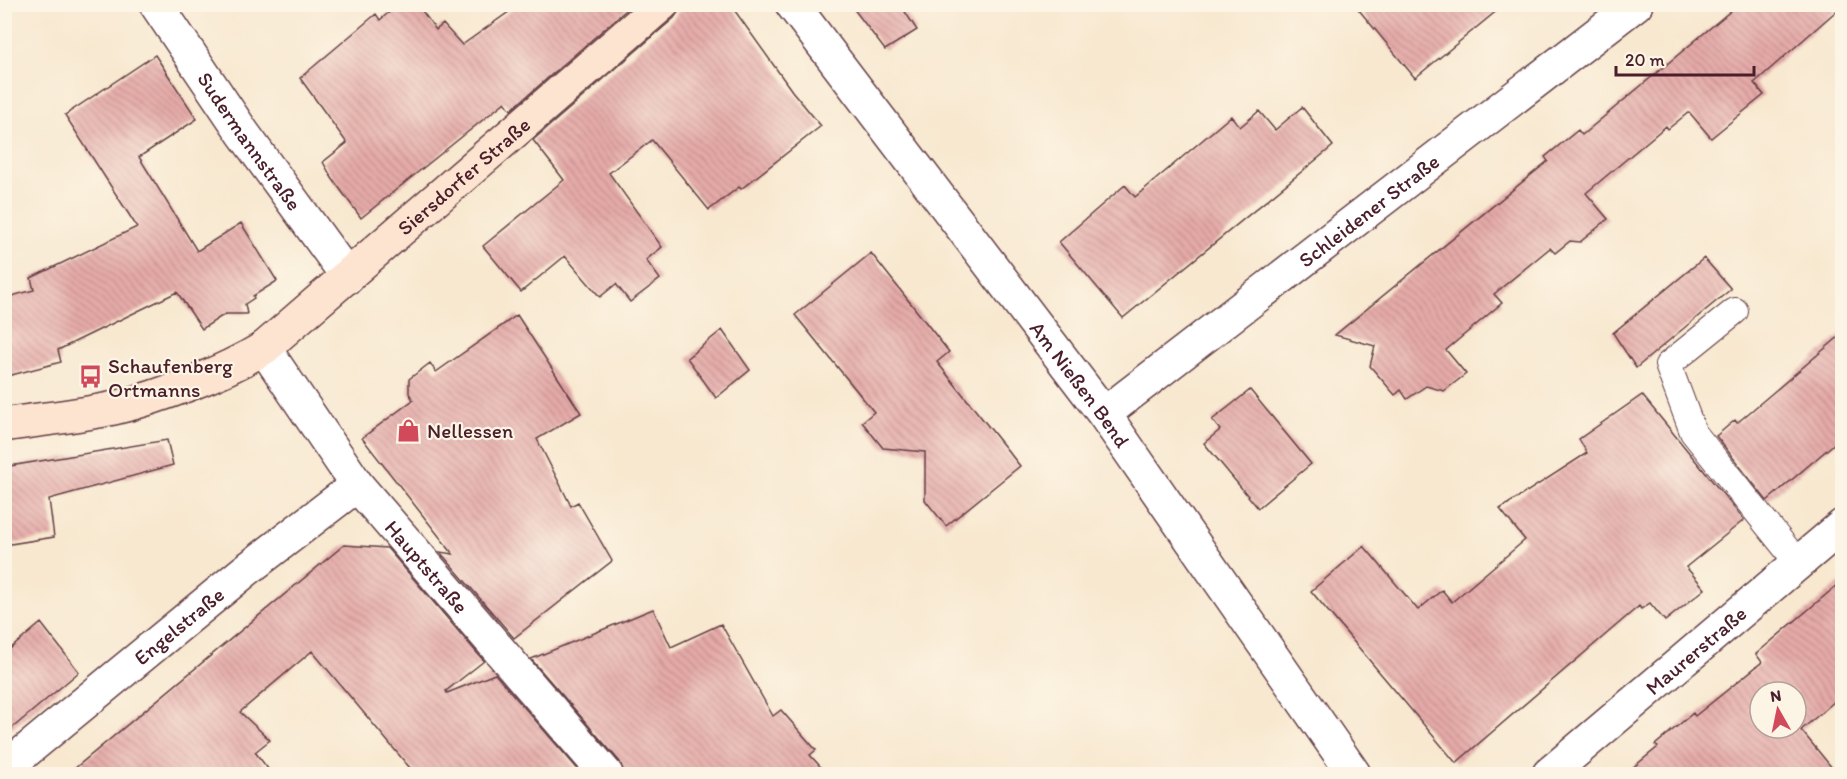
<svg xmlns="http://www.w3.org/2000/svg" width="1847" height="779" viewBox="0 0 1847 779" font-family="Itim,sans-serif">
	<style>
		.building { fill: url(#building-back-hatch); fill-rule: evenodd }
		.lines { fill: none; stroke-linecap: round; stroke-linejoin: round }
		.lane-casing { stroke: #643d44; stroke-width: 28 }
		.street-casing { stroke: #643d44; stroke-width: 36 }
		.secondary-casing { stroke: #643d44; stroke-width: 36 }
		.lane { stroke: #fff; stroke-width: 26 }
		.street { stroke: #fff; stroke-width: 33 }
		.secondary { stroke: #fde4d0; stroke-width: 33 }
		.labels { text-anchor: middle; dominant-baseline: central; stroke-width: 4.5; stroke-linejoin: round; paint-order: stroke }
		.street-label { font-size: 21px; fill: #4a1f2b; stroke: #fcf5e5 }
		.poi-label { font-size: 21px; fill: #4a1f2b; stroke: #fcf5e5; text-anchor: start }
	</style>
	<defs>
		<pattern id="building-back-hatch" width="6" height="6" patternUnits="userSpaceOnUse" patternTransform="scale(1.5)"><rect width="6" height="6" fill="#e6aba9"/><path d="M-1 5l2 2M0 0l6 6M5-1l2 2" fill="none" stroke="#bc8b8a"/></pattern>
	</defs>
	<rect width="100%" height="100%" fill="#fcf5e5"/>
	<filter id="ink" filterUnits="userSpaceOnUse"><feTurbulence type="fractalNoise" baseFrequency=".0167" numOctaves="2"/><feDisplacementMap in="SourceGraphic" scale="12" xChannelSelector="R" yChannelSelector="G"/><feConvolveMatrix kernelMatrix="1 2 1 2 8 2 1 2 1" color-interpolation-filters="sRGB"/></filter>
	<filter id="wash" filterUnits="userSpaceOnUse"><feTurbulence type="fractalNoise" baseFrequency=".008" numOctaves="4" result="noise"/><feDisplacementMap in="SourceGraphic" scale="24" xChannelSelector="R" yChannelSelector="G"/><feGaussianBlur stdDeviation="1.35" result="paint"/><feColorMatrix in="noise" values="0 0 0 0 0 0 0 0 0 0 0 0 0 0 0 0 0 1.4 0 .05"/><feComposite in="paint" operator="in"/></filter>
	<g filter="url(#wash)">
		<rect width="100%" height="100%" fill="#f8e8d0"/>
		<g id="blocks">
			<path class="building" d="M399,4H417L436,30L443,24L462,45L520,4H633L511,110L505,102L361,218L332,178L323,162L347,143L300,78L376,14L380,20Z
				M680,4H730L792,91L821,126L741,189L739,187L709,210L652,140L609,173L662,247L646,260L660,279L630,302L616,284L600,297L565,256L521,292L483,246L564,180L533,140L674,18L679,11Z
				M850,4H900L917,30L885,50Z
				M1354,4H1505L1415,78Z
				M1739,4H1842V6L1754,83L1764,95L1711,138L1689,112L1668,129L1666,126L1586,193L1608,219L1580,242L1570,241L1555,253L1550,248L1494,294L1502,303L1446,350L1466,374L1444,391L1426,386L1407,399L1401,390L1395,395L1370,366L1375,346L1335,335L1548,161L1545,157L1578,130L1582,135Z
				M155,55L197,119L139,157L197,251L241,223L277,281L253,296L254,298L245,304L247,314H225L202,329L177,292L58,350L61,362L4,377V298L34,290L31,278L137,227L65,115Z
				M1302,107L1333,146L1123,318L1059,242L1125,185L1135,197L1231,116L1240,127L1259,111L1275,130Z
				M871,253L949,352L937,362L1020,466L946,526L925,500V452L883,448L862,422L874,412L795,315Z
				M1704,258L1731,289L1636,368L1613,333Z
				M517,315L581,413L537,439L571,506L578,502L612,561L514,638L440,552L453,554L362,438L413,400L409,393V379L430,363L436,372Z
				M722,330L750,370L716,398L687,358Z
				M1842,334V437L1767,501L1716,436L1735,420L1737,423Z
				M1250,390L1311,464L1258,508L1204,443L1220,430L1212,420Z
				M1642,395L1744,520L1686,567L1705,589L1665,621L1650,603L1641,609L1639,606L1456,763L1311,591L1364,546L1418,610L1442,590L1452,602L1525,540L1500,509L1587,453L1579,439Z
				M167,440L173,465L49,499L54,537L4,545V467Z
				M344,545L387,548L484,661L446,691L447,693L495,674L582,774H415L312,651L240,712L270,740L255,752L272,774H68Z
				M1842,581V695L1801,730L1837,774H1625L1658,747L1655,745L1693,713L1695,716L1762,662L1756,654ZM1760,692H1796V728H1760Z
				M653,609L671,647L721,624L773,716L781,710L816,750L810,755L827,774H624L620,762L531,659Z
				M41,623L79,672L4,735V654Z"/>
		</g>
	</g>
	<g filter="url(#ink)">
		<use href="#blocks" fill-opacity="0" stroke="#643d44" stroke-width="1.5"/>
		<g class="lines">
			<defs>
				<path id="lane" d="M1735,311L1668,365L1693,432L1798,563"/>
				<g id="street">
					<path id="s1" d="M156,4L243,133L348,277"/>
					<path id="s2" d="M792,4L1104,414L1354,774"/>
					<path id="s3" d="M264,348L357,485L606,774"/>
					<path id="s4" d="M1104,414L1636,4"/>
					<path id="s5" d="M4,769L245,571L357,485"/>
					<path id="s6" d="M1549,774L1842,526"/>
				</g>
				<g id="secondary">
					<path id="s7" d="M4,425C41,419 78,416 114,408C161,397 223,373 264,348L662,4"/>
				</g>
			</defs>
			<use href="#lane" class="lane-casing"/>
			<use href="#street" class="street-casing"/>
			<use href="#secondary" class="secondary-casing"/>
			<use href="#lane" class="lane"/>
			<use href="#street" class="street"/>
			<use href="#secondary" class="secondary"/>
		</g>
	</g>
	<defs>
		<symbol id="bus-bare" viewBox="-9 -9 18 18"><path d="M-5-6H5V4H4V6H2V4H-2V6H-4V4H-5ZM-3.5-4V0h7V-4ZM-3.5 1.2v1.5H-2V1.2ZM2 1.2v1.5H3.5V1.2Z" fill="#d1495b" stroke="#fcf5e5" stroke-width="2.5" paint-order="stroke"/></symbol>
		<symbol id="shop-bare" viewBox="-9 -9 18 18"><path d="M-5-2.5h2.3a2.7 3.5 0 0 1 5.4 0H5L5.5 6h-11ZM-1.5-2.5h3a1.5 2.3 0 0 0-3 0Z" fill="#d1495b" stroke="#fcf5e5" stroke-width="2.5" paint-order="stroke"/></symbol>
	</defs>
	<g fill-rule="evenodd">
		<use href="#bus-bare" x="74" y="360" width="33" height="33"/>
		<use href="#shop-bare" x="392" y="414" width="33" height="33"/>
	</g>
	<g class="labels">
		<g class="street-label">
			<text stroke="none"><textPath href="#s1" startOffset="166">Sudermannstraße</textPath></text>
			<text stroke="none"><textPath href="#s7" startOffset="537">Siersdorfer Straße</textPath></text>
			<text stroke="none"><textPath href="#s4" startOffset="334">Schleidener Straße</textPath></text>
			<text stroke="none"><textPath href="#s2" startOffset="477">Am Nießen Bend</textPath></text>
			<text stroke="none"><textPath href="#s3" startOffset="273">Hauptstraße</textPath></text>
			<text stroke="none"><textPath href="#s5" startOffset="226">Engelstraße</textPath></text>
			<text stroke="none"><textPath href="#s6" startOffset="192">Maurerstraße</textPath></text>
		</g>
		<g class="poi-label">
			<text x="108" y="365">Schaufenberg<tspan x="108" dy="24">Ortmanns</tspan></text>
			<text x="427" y="430">Nellessen</text>
		</g>
	</g>
	<rect width="1847" height="779" fill="none" stroke="#fcf5e5" stroke-width="24"/>
	<g transform="translate(1778 710) rotate(351)"><circle r="28" fill="#fcf5e5" stroke="#b59f9b" stroke-width="1.5"/>
	<path d="M0-4.5L10 22L0 15L-10 22Z" fill="#d1495b"/>
	<text y="-9" font-size="16" font-weight="bold" text-anchor="middle" fill="#4a1f2b">N</text>
	</g>
	<path d="M1616 66v9h138v-9" fill="none" stroke="#4a1f2b" stroke-width="3"/>
	<text x="1625" y="66" font-size="18" fill="#4a1f2b" stroke="#fcf5e5" stroke-width="4.5" paint-order="stroke">20 m</text>
</svg>
